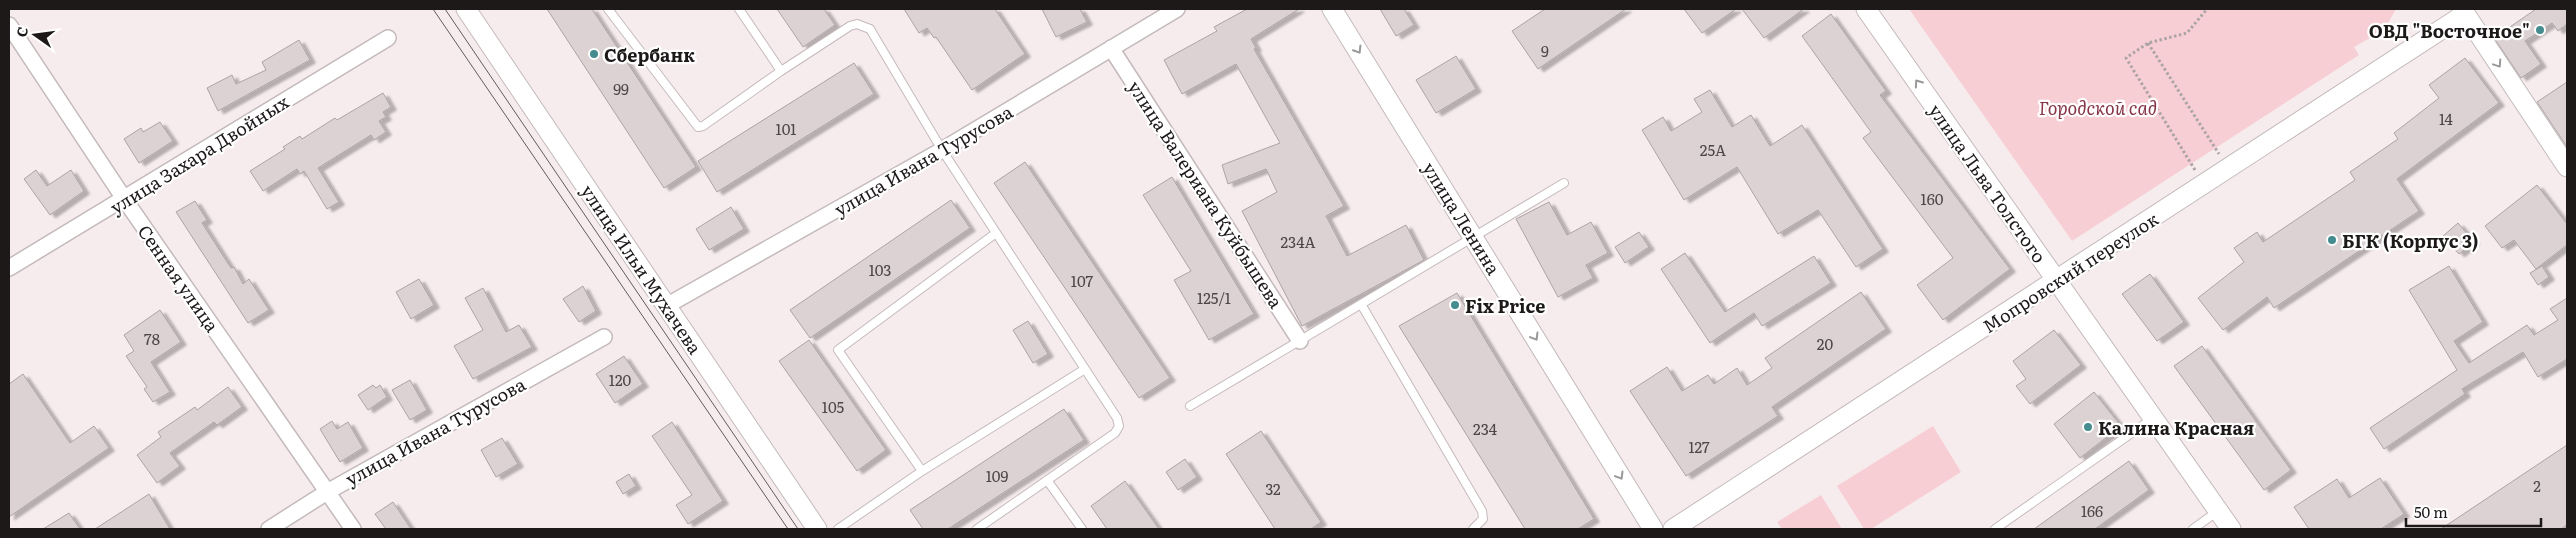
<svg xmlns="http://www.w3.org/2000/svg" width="2576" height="538" viewBox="0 0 2576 538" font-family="Literata,serif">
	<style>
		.green { fill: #f7ced4 }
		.building { fill: #dcd2d3; stroke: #ada3a4; filter: url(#shadow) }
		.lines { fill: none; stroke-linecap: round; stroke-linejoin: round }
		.service-casing { stroke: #c4babb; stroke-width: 10 }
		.minor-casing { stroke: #c4babb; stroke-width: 18 }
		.tertiary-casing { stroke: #c4babb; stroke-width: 21 }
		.path { stroke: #ada4a5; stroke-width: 3; stroke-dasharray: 2.5 2.5; stroke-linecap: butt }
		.service { stroke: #fff; stroke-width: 8 }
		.minor { stroke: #fff; stroke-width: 15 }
		.tertiary { stroke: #fff; stroke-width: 19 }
		.tram { stroke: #615b5b; stroke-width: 1 }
		.oneway { stroke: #999898 }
		.poi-dot { fill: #448c8e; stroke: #fff; stroke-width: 2 }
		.labels { text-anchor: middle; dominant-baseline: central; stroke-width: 4.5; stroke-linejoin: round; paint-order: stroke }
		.number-label { font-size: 15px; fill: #4d4748 }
		.poi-label { font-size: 18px; font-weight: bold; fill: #1d1919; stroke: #fff; text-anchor: start }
		.park-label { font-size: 18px; font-style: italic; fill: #863647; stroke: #fff }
		.street-label { font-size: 18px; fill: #1d1919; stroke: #fff }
	</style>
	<defs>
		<filter id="shadow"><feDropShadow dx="5.5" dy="3" stdDeviation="1" flood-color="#0004"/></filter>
	</defs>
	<rect width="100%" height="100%" fill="#f7eced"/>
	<path class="green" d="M1909,9H2396L2384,30L2354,47L2359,55L2072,241Z
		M1933,426L1961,472L1871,529H1864L1837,486Z
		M1821,495L1842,529H1782L1777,522Z"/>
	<path class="building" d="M547,9H592L696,167L664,188Z
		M777,9H824L835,25L803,47Z
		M904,9H995L1025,54L972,90L936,37L934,38L927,28L919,33Z
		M1042,9H1080L1087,22L1056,37Z
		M1247,9H1299L1251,39L1256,48L1254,49L1344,206L1326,216L1347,256L1406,225L1424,260L1302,326L1242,211L1277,192L1266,169L1228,184L1222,165L1280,143L1236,64L1182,94L1164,60L1217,31L1214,27Z
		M1380,9H1404L1414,25L1396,36Z
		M1545,9H1626L1538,69L1512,31Z
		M1684,9H1736L1702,33Z
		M1742,9H1804L1764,38Z
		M2536,9H2567V24L2558,31L2552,23L2525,41L2541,64L2521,78L2494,38Z
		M1831,14L1886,91L1880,95L2010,269L1943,320L1917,285L1953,258L1863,138L1871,132L1802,36Z
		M299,40L310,60L218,111L207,88L232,75L236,84L266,70L262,62Z
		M1456,56L1476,89L1436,113L1416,80Z
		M2465,58L2499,103L2397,179L2419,211L2274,308L2267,297L2223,330L2198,298L2244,262L2234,248L2257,232L2263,242L2355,180L2350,172L2398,139L2394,133L2439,98L2429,85Z
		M854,63L874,94L717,192L698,161Z
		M2567,82V147L2537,102Z
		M1710,90L1732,127L1751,115L1770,146L1802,125L1883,249L1856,267L1818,210L1778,234L1737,167L1684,200L1642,130L1663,117L1671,131L1702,112L1694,99Z
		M383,93L391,107L383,112L386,117L379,121L386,132L374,140L371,135L318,168L339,202L327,209L304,171L300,174L297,169L263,191L250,171L285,149L283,147L300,136L302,139L335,118L337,120Z
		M160,122L173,141L139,163L124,139L141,128L143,132Z
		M1025,162L1170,378L1139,398L994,183Z
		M36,170L47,186L71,170L84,191L50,215L24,179Z
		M1172,177L1254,314L1209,340L1174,280L1191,271L1143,195Z
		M2537,185L2567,224V245L2536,269L2514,240L2502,248L2485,226Z
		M951,200L970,228L810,338L790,310Z
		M195,201L207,220L202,223L231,268L234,267L243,284L249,279L269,310L248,323L176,212Z
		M1549,202L1567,235L1591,222L1608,253L1586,265L1593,278L1558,297L1516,219Z
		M731,207L744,229L709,250L696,229Z
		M2458,223L2474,242L2459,254L2443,236Z
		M1639,232L1649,247L1625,263L1615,247Z
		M1685,253L1725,312L1814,256L1831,283L1762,326L1754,313L1710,343L1661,269Z
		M2449,266L2483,322L2454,341L2469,363L2527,325L2534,335L2558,320L2550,309L2567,298V359L2538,377L2523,352L2462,389L2465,394L2384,449L2370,428L2457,370L2409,290Z
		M2542,266L2549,277L2538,285L2530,273Z
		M2150,274L2184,322L2157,341L2122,294Z
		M419,279L434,305L411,319L396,292Z
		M583,286L596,311L579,322L563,299Z
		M483,288L506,332L519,325L532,347L473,379L454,346L483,330L465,298Z
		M1861,292L1886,329L1772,407L1778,416L1686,476L1630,391L1667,367L1682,391L1708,375L1714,384L1737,368L1747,385L1772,368L1765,358Z
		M1457,293L1594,519L1578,529H1525L1399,326Z
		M160,310L181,342L151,362L170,392L153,402L144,389L147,387L126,356L134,351L124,335Z
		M1028,321L1048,354L1033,363L1013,330Z
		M2054,330L2081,365L2030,404L2016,386L2026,379L2013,361Z
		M809,340L886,450L857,471L779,361Z
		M2202,346L2291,470L2264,490L2174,366Z
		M624,356L643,384L615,403L596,374Z
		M23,374L70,443L94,426L109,448L9,517V384Z
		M410,380L427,410L410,420L392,390Z
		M373,385L376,388L380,385L387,397L368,410L358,395Z
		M228,387L242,407L217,425L214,422L170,453L180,466L157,483L137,455L161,437L158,432L195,407L197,410Z
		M2094,392L2121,426L2080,458L2054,424Z
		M1064,409L1084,440L948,529H923L910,510Z
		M332,421L337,429L348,422L363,448L340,462L320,429Z
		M672,422L723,501L688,524L676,505L692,495L652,436Z
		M1261,431L1321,522L1311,529H1275L1226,454Z
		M502,438L518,464L496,477L481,450Z
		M2567,445V525L2561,529H2441Z
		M1185,459L1197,477L1178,490L1166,472Z
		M2129,461L2149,490L2095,529H2034Z
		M629,474L636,486L623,494L616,482Z
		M2380,478L2404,514L2381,529H2309L2294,507L2337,479L2349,498Z
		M1125,481L1159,529H1107L1091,506Z
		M149,494L170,529H95L129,507Z
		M393,502L411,529H386L375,514Z
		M69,513L80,529H43Z"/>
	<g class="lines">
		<defs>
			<path id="service" d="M608,9L698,127L703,126L781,71
				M739,9L781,71L850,26L857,24L870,29L942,150L1117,418L1119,426L1115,433L977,529
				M1361,304L1482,511L1483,519L1473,529
				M1190,406L1564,183
				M922,471L838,350L996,233
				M1047,480L1082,529
				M838,529L922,471L1085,369
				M1995,529L2153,418
				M2193,529L2218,511"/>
			<path id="minor" d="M9,25L125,200L353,529
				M1111,48L1300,341
				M9,268L388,38
				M666,306L942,150L1177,9
				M269,529L327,492L604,337"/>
			<path id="tertiary" d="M466,9L817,529
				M1332,9L1653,529
				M1866,9L2231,529
				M2462,9L2567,167
				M1673,529L2465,14"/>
		</defs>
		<use href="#service" class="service-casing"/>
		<use href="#minor" class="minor-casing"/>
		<use href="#tertiary" class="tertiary-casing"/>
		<path class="path" d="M2148,43L2219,154
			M2195,170L2126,58L2148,43L2187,33L2207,9"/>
		<use href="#service" class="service"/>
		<use href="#minor" class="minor"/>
		<use href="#tertiary" class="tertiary"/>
		<path class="tram" d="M433,9L788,529
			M445,9L798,529"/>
	</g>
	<defs><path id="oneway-chevron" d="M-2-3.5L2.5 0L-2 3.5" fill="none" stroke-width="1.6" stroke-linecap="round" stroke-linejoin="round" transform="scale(1.25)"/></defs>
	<g class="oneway">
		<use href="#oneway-chevron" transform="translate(1358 50) rotate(58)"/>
		<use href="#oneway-chevron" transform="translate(2498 64) rotate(56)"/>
		<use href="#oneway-chevron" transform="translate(1918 83) rotate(-125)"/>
		<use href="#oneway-chevron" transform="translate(1535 337) rotate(59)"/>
		<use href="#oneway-chevron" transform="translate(1620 476) rotate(59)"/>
	</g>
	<g class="poi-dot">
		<circle cx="2540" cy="30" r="5"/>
		<circle cx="594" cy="54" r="5"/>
		<circle cx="2332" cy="240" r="5"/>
		<circle cx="1455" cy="305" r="5"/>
		<circle cx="2088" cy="427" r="5"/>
	</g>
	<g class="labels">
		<g class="number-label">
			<text x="1545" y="50">9</text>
			<text x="621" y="88">99</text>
			<text x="2446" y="118">14</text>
			<text x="786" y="128">101</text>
			<text x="1713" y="149">25А</text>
			<text x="1932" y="198">160</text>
			<text x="1298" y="241">234А</text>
			<text x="880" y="269">103</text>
			<text x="1082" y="280">107</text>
			<text x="1214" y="297">125/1</text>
			<text x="152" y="338">78</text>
			<text x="1825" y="343">20</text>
			<text x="620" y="379">120</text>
			<text x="833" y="406">105</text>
			<text x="1485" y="428">234</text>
			<text x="1699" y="446">127</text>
			<text x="997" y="475">109</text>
			<text x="2537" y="485">2</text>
			<text x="1273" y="488">32</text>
			<text x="2092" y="510">166</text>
		</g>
		<g class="poi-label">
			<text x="2530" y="30" text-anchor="end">ОВД "Восточное"</text>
			<text x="604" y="54">Сбербанк</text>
			<text x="2342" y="240">БГК (Корпус 3)</text>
			<text x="1465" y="305">Fix Price</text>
			<text x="2098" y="427">Калина Красная</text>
		</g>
		<g class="park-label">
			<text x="2098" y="107">Городской сад</text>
		</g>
		<g class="street-label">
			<text transform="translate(199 154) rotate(-32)">улица Захара Двойных</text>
			<text transform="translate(923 160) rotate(-30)">улица Ивана Турусова</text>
			<text transform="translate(1988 183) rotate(55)">улица Льва Толстого</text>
			<text transform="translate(1206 194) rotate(57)">улица Валериана Куйбышева</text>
			<text transform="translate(1462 218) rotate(58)">улица Ленина</text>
			<text transform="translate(642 269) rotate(56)">улица Ильи Мухачева</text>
			<text transform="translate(2070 272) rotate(-33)">Мопровский переулок</text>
			<text transform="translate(179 278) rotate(55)">Сенная улица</text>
			<text transform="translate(435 431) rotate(-29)">улица Ивана Турусова</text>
		</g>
	</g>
	<rect width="2576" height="538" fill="none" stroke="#1d1919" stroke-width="20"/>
	<g transform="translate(35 35) rotate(284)" stroke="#ffffff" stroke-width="4" paint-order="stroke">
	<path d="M0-4L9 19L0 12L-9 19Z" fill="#1d1919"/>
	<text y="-8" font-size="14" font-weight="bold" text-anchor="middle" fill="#1d1919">С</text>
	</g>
	<path d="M2406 518v8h135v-8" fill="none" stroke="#1d1919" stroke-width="2.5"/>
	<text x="2414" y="518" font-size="15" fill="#1d1919" stroke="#ffffff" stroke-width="4" paint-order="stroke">50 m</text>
</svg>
